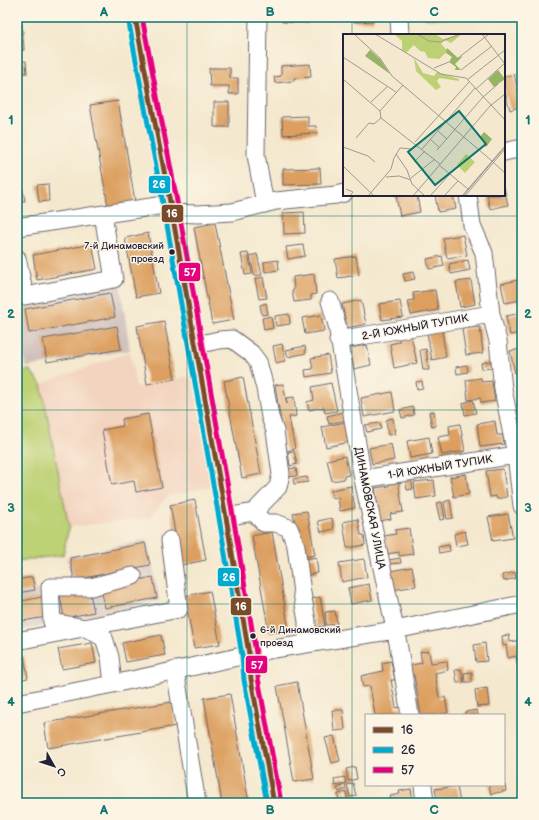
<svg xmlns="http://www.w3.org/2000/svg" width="539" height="820" viewBox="0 0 539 820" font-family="'Balsamiq Sans',sans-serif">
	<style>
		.built { fill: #f3d4bf }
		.industrial { fill: #cfc0bb }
		.green { fill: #bdd174; stroke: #707a58 }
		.building { fill: #dc9f5f }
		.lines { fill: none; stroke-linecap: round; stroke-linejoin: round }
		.minor-casing { stroke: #6c676e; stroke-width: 19 }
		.minor { stroke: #fff; stroke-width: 17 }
		.bus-1-casing { stroke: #fcf5e5; stroke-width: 8 }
		.bus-2-casing { stroke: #fcf5e5; stroke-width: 8 }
		.bus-3-casing { stroke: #fcf5e5; stroke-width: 8 }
		.bus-1 { stroke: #7a4b2a; stroke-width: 5 }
		.bus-2 { stroke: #00a9ce; stroke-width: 5 }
		.bus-3 { stroke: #e5007d; stroke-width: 5 }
		.grid { fill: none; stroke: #0f766e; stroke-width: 1; stroke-opacity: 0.55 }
		.bus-dot { fill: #22223b; stroke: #fcf5e5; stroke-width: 1.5 }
		.labels { text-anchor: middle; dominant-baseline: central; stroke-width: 3; stroke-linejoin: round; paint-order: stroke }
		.bus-label { font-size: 10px; fill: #22223b; stroke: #fcf5e5; text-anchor: end }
		.street-label { font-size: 11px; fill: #22223b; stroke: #fcf5e5 }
		.inset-road { fill: none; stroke: #a09993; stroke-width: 1 }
		.view { fill: #0f766e; fill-opacity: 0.15; stroke: #0f766e; stroke-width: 2 }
		.inset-edge { fill: none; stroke: #22223b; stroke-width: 2 }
		.line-badge { stroke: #fcf5e5; stroke-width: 1.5 }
		.badge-label { font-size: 11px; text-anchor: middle; font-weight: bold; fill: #fff }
		.neatline { fill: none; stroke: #0f766e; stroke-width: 1.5 }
		.grid-label { font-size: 13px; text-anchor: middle; font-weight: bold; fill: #0f766e }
	</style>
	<rect width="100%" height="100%" fill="#fcf5e5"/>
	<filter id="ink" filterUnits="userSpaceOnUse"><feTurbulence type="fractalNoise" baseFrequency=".025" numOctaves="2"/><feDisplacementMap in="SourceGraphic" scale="8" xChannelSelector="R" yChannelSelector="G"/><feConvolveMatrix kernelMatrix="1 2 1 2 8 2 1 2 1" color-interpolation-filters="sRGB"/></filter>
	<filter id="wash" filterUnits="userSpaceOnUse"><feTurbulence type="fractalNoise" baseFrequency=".012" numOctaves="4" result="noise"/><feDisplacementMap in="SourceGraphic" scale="16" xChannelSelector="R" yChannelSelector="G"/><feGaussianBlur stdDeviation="0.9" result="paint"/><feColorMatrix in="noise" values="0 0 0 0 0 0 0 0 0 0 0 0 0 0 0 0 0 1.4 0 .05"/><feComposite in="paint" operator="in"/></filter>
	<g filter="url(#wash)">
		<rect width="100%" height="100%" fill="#f4e8ce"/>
		<path class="built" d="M130,352L136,387L193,376L211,487L168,496L149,518L69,527L41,384Z"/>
		<path class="industrial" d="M120,283L130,350L26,367L17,322V302Z
			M147,540L160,601L17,631V594L72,584L67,557Z"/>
		<path class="green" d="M30,370L41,384L69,527L63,555L17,561V372Z"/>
		<g id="blocks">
			<path class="building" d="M283,17H309V23L282,22Z
				M353,17H373L374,21L354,22Z
				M425,17H448V19L425,20Z
				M471,17H507V18L471,20Z
				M17,20H21L23,33L17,34Z
				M17,35H23L24,50H17Z
				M26,61L27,73H18V62Z
				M310,64L311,77L294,78V81L275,83L274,77L281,76V66Z
				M209,68H230V78H238V94H229V86H210Z
				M514,74L522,106L510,110L504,89V77Z
				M118,101L136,207L109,212L90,105Z
				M214,102H229V127H214Z
				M308,116V126H316L317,133L283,135L282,117Z
				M18,142L20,157H17V143Z
				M320,168L321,184L283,185V169Z
				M17,176H20L25,201L17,202Z
				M48,184L49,201L39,202L37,185Z
				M504,187L508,205L490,209L487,195H504Z
				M401,195H417L420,212L400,216L396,196Z
				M435,195H453L456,209L438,212Z
				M304,212L305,233L284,234L283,213Z
				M215,223L234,320L212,324L194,227Z
				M148,233L159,293L136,297L125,238Z
				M463,235L467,255L447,258L443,238Z
				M92,244L97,269L37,280L33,255Z
				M303,245L305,256L288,259L286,247Z
				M248,253L252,274L245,275L241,254Z
				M257,254L262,275L254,276L250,256Z
				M356,256L359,275L338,278L335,259Z
				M442,256L444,266L429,269L427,259Z
				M278,260L279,270L265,272L264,262Z
				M468,260L470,270L451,274L449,264Z
				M413,272L415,279L405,281L403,274Z
				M314,274L316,294L311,295V300L294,302L292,291L294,290L293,277Z
				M263,277L267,298L259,299L255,279Z
				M471,280L475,304L460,307L456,282Z
				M517,280L521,300L505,303L501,284Z
				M435,290L438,310L411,315L408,301L414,300L413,293Z
				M110,293L115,317L29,333L25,309Z
				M361,300L366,324L347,328L342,304Z
				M400,301L403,317L382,320L379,304Z
				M266,303L268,314L262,315L260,305Z
				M522,313V333L510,335L506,316Z
				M289,314L290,324L276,326L275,316Z
				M321,315L324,331L305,334L302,318Z
				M271,316L273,328L264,330L262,318Z
				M164,321L175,379L147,384L137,326Z
				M117,326L121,349L47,362L43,339Z
				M480,327L483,353L466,355L462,329Z
				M442,331L446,357L432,360L427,333Z
				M411,335L417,363L394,368L390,344L399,342V337Z
				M282,344L285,361L276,363L273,346Z
				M367,345L371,365L354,369L350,348Z
				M305,346L306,353L288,357L286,350Z
				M426,349L429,370H423L420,350Z
				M522,349V371L515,373L510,351Z
				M328,355L331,373L306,377L305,370L313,369L311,358Z
				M491,361L492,368L482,369L481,363Z
				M467,365L468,372L457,374L456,367Z
				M243,377L261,474L242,478L224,381Z
				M481,378L482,382L492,381L495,401L481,403L480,398L468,400L466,380Z
				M422,381L423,388L417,389L416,382Z
				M331,383L337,411L325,413L324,407L309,410L307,402L314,400L312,387Z
				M283,384L287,404L286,398L294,397L296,416L289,417L295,449L286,451L275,385Z
				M392,392L395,411L364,417L361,398Z
				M473,400L476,413L465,415L463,403Z
				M522,403V419H520L517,404Z
				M413,407L414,415L402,418L400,410Z
				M434,411L436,426L432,427L429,412Z
				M343,412L345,420L329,424L327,416Z
				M148,414L162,487L136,492L134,481L112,485L102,430L123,426L122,419Z
				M393,418L395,434L388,435L386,420Z
				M495,421L497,435H503L504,444L480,447L477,424Z
				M345,422L350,442L326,447L322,427Z
				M380,423L381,429L367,432L365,425Z
				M460,424L465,451L442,455L438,437L450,435L449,426Z
				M429,437L432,454L410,458L407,441Z
				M391,444L394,460L372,464L369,448Z
				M294,451L297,464L290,466L288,452Z
				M345,456L349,475L344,476V479L332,481L327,460Z
				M296,468L297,476L287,477L286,469Z
				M503,469L507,497L497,499L496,496L490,497L486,471Z
				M466,474L469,494L454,497L450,477Z
				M307,477L308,482L294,484L293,479Z
				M405,477H411L413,489L407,490Z
				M398,479L403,512L390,514L391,519L380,521L375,488L390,486L389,480Z
				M434,480L436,496L416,499L414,482Z
				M351,486L355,508L340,511L338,497L332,498L331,490Z
				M195,500L206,560L181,565L170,505Z
				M450,500L453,518L447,519L444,502Z
				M442,502L445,519L440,520L436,503Z
				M307,511L315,555L305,557L299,528H296L293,513Z
				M508,514L513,538L493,541L488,517Z
				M332,518L334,529L321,532L318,521Z
				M358,519L361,535H364L365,545L347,548L343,522Z
				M409,528L413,554L399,556V552L387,554L384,536L396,534L395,530Z
				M465,531L468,544L456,546L454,534Z
				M272,532L289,630L269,633L252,536Z
				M145,543L150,565L74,580L70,558Z
				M449,545L450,551L439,553L438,547Z
				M316,557L318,573L307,575L305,559Z
				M400,558L401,563L389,564V560Z
				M364,559L367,577L342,582L339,563Z
				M412,567L416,586L393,590L390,571Z
				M515,572L516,578L504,581L502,575Z
				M32,577L35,590L17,593V580Z
				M153,577L157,598L105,608L101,588Z
				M369,584L372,600L351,604L348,588Z
				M89,589L94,612L64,618L60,595Z
				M210,591L220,644L194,648L185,596Z
				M42,597L46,617L17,622V602Z
				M320,597L325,626L316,627L311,599Z
				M335,611L337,624L326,625L325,612Z
				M161,635L165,655L126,662L122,643Z
				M509,635L510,642L522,640V688L516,656L508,658L506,645L503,646L502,636Z
				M92,643L96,663L62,669L58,649Z
				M485,643L487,661L476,662L474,645Z
				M429,651L431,663L447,661L448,670L435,673L439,698L445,697L448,713L435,715H421L414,675L408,676L406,666L422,663L420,652Z
				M24,656L28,678L17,680V657Z
				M391,661L395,680H391L396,708L401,707L403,715H375L370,686L363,687L361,676L383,671L382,663Z
				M461,669L464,682L457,683L455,670Z
				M472,672V682H465L464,673Z
				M297,682L314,779L294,782L277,686Z
				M487,688L489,706L477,707L475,690Z
				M230,694L249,803H222L204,698Z
				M172,702L176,726L48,748L44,723Z
				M332,710H343L345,730L334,731Z
				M477,710L478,715H465V712Z
				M334,736L340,761L332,763L325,738Z
				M355,767L357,779L348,781L346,769Z
				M345,777L346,784L335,786L334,779Z
				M353,783L356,796L350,797L347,785Z
				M345,785L346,789L339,792L337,788Z
				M489,785H505L506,791L491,794Z
				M457,786L460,803H438L435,789Z
				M411,789L413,803H392L390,796L400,794L399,791Z
				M346,792L348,803H339L338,794Z"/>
		</g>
	</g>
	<g filter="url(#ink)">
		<use href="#blocks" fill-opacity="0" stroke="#6c676e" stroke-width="1"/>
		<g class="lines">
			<defs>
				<path id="minor" d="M135,17L172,213L226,517L249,654L251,679L274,803
					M258,17L256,155L265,204
					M399,17L400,35
					M504,152L522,148
					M468,195L472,225L484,253L491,314L498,341L503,389L516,455L522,506
					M172,213L198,214L232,212L276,201L336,195L344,193
					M17,227L171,204
					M17,258L25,296L114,279L103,215
					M330,301L337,325L363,479L398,643L410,715
					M338,340L491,314
					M196,345L219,340L232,339L251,353L258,362L265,388L270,417L275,431L281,474L278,487L254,512L264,523H276L289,528L296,546L302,593L307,621V643
					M363,479L516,455
					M226,517L254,512
					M17,641L179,609L170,540
					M175,670L197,803
					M113,684L110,657L104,638L86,628L52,622L50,587H91L133,576
					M17,703L113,684L274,649L395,630L522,604
					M423,785L425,803"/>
			</defs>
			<use href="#minor" class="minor-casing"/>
			<use href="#minor" class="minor"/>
			<defs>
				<path id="bus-1" d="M135,17L172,213L226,517L249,654L251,679L274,803"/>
				<path id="bus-2" d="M128,18L165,214L219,518L242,655L244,680L267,803"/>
				<path id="bus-3" d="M142,17L179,212L233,516L256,653L258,678L281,802"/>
			</defs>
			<use href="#bus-1" class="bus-1-casing"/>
			<use href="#bus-2" class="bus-2-casing"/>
			<use href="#bus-3" class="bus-3-casing"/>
			<use href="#bus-1" class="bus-1"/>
			<use href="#bus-2" class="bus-2"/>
			<use href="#bus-3" class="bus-3"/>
		</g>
	</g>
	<path class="grid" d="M187,17V803M352,17V35M352,195V803M17,216H522M17,410H522M17,604H522"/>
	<g class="bus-dot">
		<circle cx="172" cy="252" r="3.5"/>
		<circle cx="253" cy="636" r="3.5"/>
	</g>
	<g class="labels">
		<g class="bus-label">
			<text x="164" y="246">7-й Динамовский<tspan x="164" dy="13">проезд</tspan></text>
			<text x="260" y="630" text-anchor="start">6-й Динамовский<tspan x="260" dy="13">проезд</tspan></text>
		</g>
		<g class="street-label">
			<text transform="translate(415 327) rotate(-10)">2-Й ЮЖНЫЙ ТУПИК</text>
			<text transform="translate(440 467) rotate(-9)">1-Й ЮЖНЫЙ ТУПИК</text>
			<text transform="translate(370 508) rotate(79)">ДИНАМОВСКАЯ УЛИЦА</text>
		</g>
	</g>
	<g transform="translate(343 34)">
		<rect width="162" height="162" fill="#f4e8ce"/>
		<path d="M51,0H92L100,5L119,0L108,9L102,6L98,10L105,17L96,25L85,24L82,18L77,17L71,11L63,19L59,16V7ZM71,24L80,39L91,42L94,38L116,45V47L96,44L94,47L98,53L93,56L73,37ZM123,120L132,128L122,139L114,131Z" fill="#bdd174"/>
		<path d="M104,14L115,24L120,22L112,30L118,36H112L113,33L106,28L109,23L103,19ZM27,16L37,25L47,40L22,22ZM155,36L162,45L151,53L145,45ZM141,98L149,105L143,113L137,103Z" fill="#96b366"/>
		<path class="inset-road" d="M11,0L37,24L49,42L149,127M32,0L98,40L123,44L162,86M74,0L86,7L97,8L117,0M139,0L162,30M0,23L53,58M115,24L146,0M91,34L106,28M118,36L149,12M0,45L37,77L38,84L97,130M124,46L162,16M133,55L162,29M28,68L44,53M37,77L60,51M95,97L104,105M13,104L26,89L31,90L38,84M87,105L96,113M72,108L126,48M0,113L25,122L32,128M79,115L132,54M94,116L140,63L155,50M53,120L64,136L69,150L82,162M71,128L82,117M151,129L162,139M96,131L125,155M0,132L31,162M43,143L56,142L68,146M68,144L92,125M3,155L10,158L7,162M25,162L48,135L51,124L57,114L69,115L74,111M70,162L147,72L162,60M87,162L107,140M101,162L115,147M119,162L162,112M120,162L162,113M122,162L162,115"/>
		<path class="view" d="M116,77L143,110L92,151L65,118Z"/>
		<rect width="162" height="162" class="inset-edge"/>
	</g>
	<g class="line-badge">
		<rect x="148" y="175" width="23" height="19" rx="4" fill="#00a9ce"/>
		<rect x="161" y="204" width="23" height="19" rx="4" fill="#7a4b2a"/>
		<rect x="178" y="262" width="23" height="20" rx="4" fill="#e5007d"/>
		<rect x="217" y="567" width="23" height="20" rx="4" fill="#00a9ce"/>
		<rect x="230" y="597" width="22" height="19" rx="4" fill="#7a4b2a"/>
		<rect x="245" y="655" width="23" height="19" rx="4" fill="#e5007d"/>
	</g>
	<g class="badge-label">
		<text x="159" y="188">26</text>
		<text x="172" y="217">16</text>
		<text x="190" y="276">57</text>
		<text x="229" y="581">26</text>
		<text x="241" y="610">16</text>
		<text x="257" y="669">57</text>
	</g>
	<rect width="539" height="820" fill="none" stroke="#fcf5e5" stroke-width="44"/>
	<rect x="365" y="714" width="140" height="72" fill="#fcf5e5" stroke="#a5a1a1"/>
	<rect x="373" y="727" width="20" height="6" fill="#7a4b2a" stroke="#a5a1a1"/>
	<text x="401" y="734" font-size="12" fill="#22223b">16</text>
	<rect x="373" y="747" width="20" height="6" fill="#00a9ce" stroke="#a5a1a1"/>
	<text x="401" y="754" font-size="12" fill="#22223b">26</text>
	<rect x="373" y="767" width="20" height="6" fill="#e5007d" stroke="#a5a1a1"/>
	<text x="401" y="774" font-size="12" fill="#22223b">57</text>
	<g transform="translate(54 766) rotate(129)" stroke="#fcf5e5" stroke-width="3" paint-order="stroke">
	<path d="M0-3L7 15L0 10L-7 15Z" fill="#22223b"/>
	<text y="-6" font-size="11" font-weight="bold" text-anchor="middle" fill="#22223b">С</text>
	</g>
	<rect x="22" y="22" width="495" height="776" class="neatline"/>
	<g class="grid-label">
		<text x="104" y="16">A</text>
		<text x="270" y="16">B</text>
		<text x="434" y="16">C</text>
		<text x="11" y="124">1</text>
		<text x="528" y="124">1</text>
		<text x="11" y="318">2</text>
		<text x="528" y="318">2</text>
		<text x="11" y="512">3</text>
		<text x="528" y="512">3</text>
		<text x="11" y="706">4</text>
		<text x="528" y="706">4</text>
		<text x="104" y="814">A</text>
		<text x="270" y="814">B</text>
		<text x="434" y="814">C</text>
	</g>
</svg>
